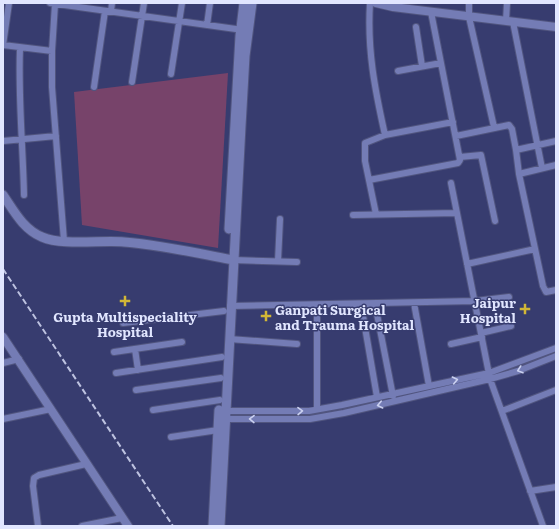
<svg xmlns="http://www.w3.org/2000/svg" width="559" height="529" viewBox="0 0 559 529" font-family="Literata,serif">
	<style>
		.green { fill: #77436a }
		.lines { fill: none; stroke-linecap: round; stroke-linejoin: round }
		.minor-casing { stroke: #51557f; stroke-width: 8 }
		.tertiary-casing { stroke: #51557f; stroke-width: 10 }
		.secondary-casing { stroke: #51557f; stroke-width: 11 }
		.minor { stroke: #747cb5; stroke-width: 6 }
		.tertiary { stroke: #747cb5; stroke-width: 8 }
		.secondary { stroke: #747cb5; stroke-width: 9 }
		.rail { stroke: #bdc2e0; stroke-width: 2; stroke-dasharray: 6 3; stroke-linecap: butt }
		.oneway { stroke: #cbd1f0 }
		.poi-dot { fill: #d2b736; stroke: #373c6f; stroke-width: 1.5 }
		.labels { text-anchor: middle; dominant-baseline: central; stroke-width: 3; stroke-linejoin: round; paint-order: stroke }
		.poi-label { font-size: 13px; font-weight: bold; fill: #e1e6ff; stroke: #373c6f; text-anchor: end }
	</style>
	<rect width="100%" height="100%" fill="#373c6f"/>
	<path class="green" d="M228,73L218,248L82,225L74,92Z"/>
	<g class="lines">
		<defs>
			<path id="minor" d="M50,3L243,30
				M370,3C367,50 375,90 385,135
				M469,3V17L494,127
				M55,4L52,51V87L64,241
				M111,11L112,3
				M506,21L507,3
				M513,22L542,168
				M207,25L210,3
				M416,27L422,66
				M3,45L52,51
				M3,45L9,3
				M20,48C18,97 23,147 24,195
				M398,71L441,63
				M171,74L182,3
				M132,82L144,3
				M94,87L105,11
				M456,136L509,125L512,129L516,150
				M3,141L56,136
				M556,141L516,150L519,174L543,286L546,292L556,290
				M460,157L481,155L495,221
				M519,174L556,165
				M369,180L458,163L460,160L431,12
				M451,183L490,379L543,526
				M376,214L365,161V143L385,135L453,122
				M353,215L457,213
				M233,260L297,262
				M278,261L280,219
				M467,264L535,249
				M414,303L429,386
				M361,304L377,397
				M375,304L393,396
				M317,305V409
				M230,306L475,301L509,297
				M123,323L224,311
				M481,333L511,326
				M229,339L297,344
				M451,344L482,337
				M135,349L138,370
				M114,352L182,342
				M3,363L19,359
				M116,373L222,357
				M136,390L221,378
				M153,410L220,400
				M223,411H309L342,405L489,373L556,348
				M502,411L556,390
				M3,419L51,409
				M222,419H310L344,413L490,379L518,371L556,356
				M171,437L218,430
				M530,491L556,487
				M38,526L33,486L34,478L39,475L86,464
				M82,526L122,518"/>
			<path id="tertiary" d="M376,3L393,7L556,27
				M3,337L128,526"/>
			<path id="secondary" d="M3,195C14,211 23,229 42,237C63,246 100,240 124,242C161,245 197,253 233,260
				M229,229L240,36L244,3
				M213,526L219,410
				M220,526L241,126L245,56L252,3"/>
		</defs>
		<use href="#minor" class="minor-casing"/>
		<use href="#tertiary" class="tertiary-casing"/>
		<use href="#secondary" class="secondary-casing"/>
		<use href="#minor" class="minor"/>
		<use href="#tertiary" class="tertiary"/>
		<use href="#secondary" class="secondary"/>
		<path class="rail" d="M3,269L173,526"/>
	</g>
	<defs><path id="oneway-chevron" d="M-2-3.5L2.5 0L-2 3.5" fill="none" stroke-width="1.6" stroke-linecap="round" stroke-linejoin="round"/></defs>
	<g class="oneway">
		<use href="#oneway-chevron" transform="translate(520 370) rotate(161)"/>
		<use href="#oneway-chevron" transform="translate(455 380) rotate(-12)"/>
		<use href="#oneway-chevron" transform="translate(380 405) rotate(167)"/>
		<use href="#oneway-chevron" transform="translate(300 411) rotate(-1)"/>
		<use href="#oneway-chevron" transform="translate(252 419) rotate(-179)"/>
	</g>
	<g class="poi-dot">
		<path d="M123 295h4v4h4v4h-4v4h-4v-4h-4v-4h4z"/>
		<path d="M523 303h4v4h4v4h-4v4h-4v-4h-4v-4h4z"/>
		<path d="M264 310h4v4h4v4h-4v4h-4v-4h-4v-4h4z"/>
	</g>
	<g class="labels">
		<g class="poi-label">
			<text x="516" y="302">Jaipur<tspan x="516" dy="15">Hospital</tspan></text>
			<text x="275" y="309" text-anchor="start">Ganpati Surgical<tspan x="275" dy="15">and Trauma Hospital</tspan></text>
			<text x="125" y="316" text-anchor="middle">Gupta Multispeciality<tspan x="125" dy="15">Hospital</tspan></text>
		</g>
	</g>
	<rect width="559" height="529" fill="none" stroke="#e1e6ff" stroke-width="8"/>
</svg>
